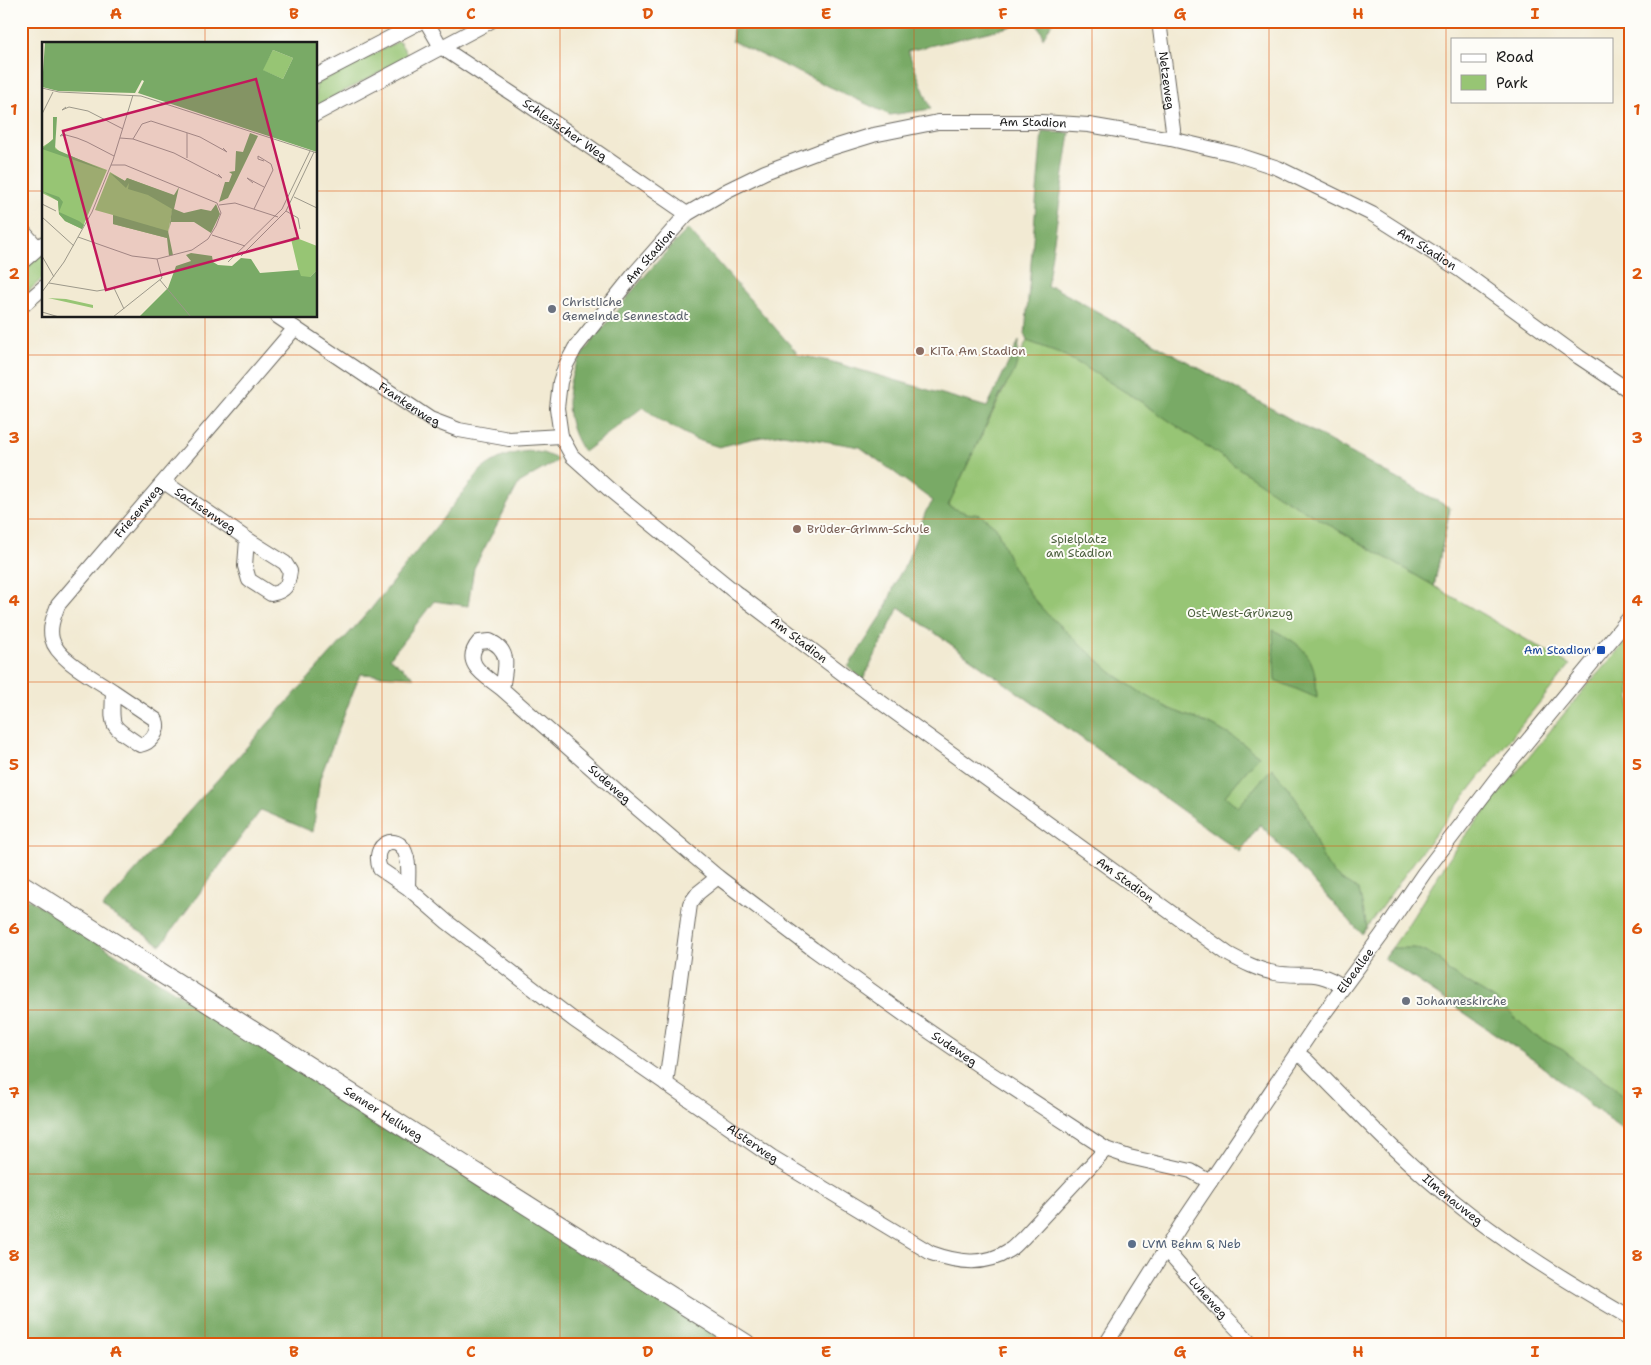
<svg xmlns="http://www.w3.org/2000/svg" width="1651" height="1365" viewBox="0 0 1651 1365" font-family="'Shantell Sans',sans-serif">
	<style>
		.green { fill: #97c574; stroke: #5a7048 }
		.forest { fill: #79aa66; stroke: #4a6341 }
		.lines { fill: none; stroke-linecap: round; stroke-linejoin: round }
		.street-casing { stroke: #67645c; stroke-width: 16 }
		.secondary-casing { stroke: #67645c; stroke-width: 21 }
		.street { stroke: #fff; stroke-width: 14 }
		.secondary { stroke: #fff; stroke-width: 19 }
		.grid { fill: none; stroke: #de560d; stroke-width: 1; stroke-opacity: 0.55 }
		.worship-dot { fill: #6b7280; stroke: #fdfcf7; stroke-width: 2 }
		.education-dot { fill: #8d6e63; stroke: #fdfcf7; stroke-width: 2 }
		.transit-dot { fill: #1a4fb4; stroke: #fdfcf7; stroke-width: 2 }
		.service-dot { fill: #5c6f8a; stroke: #fdfcf7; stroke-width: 2 }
		.labels { text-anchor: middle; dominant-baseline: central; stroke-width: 4; stroke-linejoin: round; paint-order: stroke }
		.street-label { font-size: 12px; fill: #1c1c1c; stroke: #fdfcf7 }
		.worship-label { font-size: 12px; fill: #5b616d; stroke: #fdfcf7; text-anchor: start }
		.education-label { font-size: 12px; fill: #785e54; stroke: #fdfcf7; text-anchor: start }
		.park-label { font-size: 12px; fill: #4d603f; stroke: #fdfcf7 }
		.transit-label { font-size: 12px; fill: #164399; stroke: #fdfcf7; text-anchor: end }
		.service-label { font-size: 12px; fill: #4e5e75; stroke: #fdfcf7; text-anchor: start }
		.inset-road { fill: none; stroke: #9c988a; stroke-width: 1 }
		.view { fill: #c2185b; fill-opacity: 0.15; stroke: #c2185b; stroke-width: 2.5 }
		.inset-edge { fill: none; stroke: #1c1c1c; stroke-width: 2.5 }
		.neatline { fill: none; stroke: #de560d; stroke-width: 2 }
		.grid-label { font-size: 16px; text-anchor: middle; font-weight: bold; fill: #de560d }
	</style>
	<rect width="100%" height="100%" fill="#fdfcf7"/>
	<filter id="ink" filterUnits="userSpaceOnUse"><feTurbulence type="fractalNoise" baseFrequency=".02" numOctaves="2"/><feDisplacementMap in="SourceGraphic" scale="10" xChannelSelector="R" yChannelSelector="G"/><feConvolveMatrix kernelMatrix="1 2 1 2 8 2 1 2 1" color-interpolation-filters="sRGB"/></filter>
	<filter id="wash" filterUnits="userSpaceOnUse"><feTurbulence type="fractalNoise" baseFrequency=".0096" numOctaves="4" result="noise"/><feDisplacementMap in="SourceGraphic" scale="20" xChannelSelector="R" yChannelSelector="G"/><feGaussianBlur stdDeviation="1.12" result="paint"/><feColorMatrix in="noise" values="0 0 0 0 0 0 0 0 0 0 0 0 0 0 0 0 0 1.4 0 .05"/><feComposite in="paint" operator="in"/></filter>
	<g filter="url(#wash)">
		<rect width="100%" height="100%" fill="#f2ead3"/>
		<path class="green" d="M399,41L409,57L316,106V84Z
			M44,252V277L21,298V271Z
			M1053,287L1450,508L1434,586L1570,665L1493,760L1419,855L1362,934L1260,824L1240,852L899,607Z
			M1630,637V1136L1535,1061L1384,958C1413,922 1433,880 1460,842L1585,688Z"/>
		<path class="forest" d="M734,21H1053L1043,38L1042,32L1034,21L908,51L931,109L890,115L732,41Z
			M1042,132L1070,133L1047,287H1053L1450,508L1434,586L1278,495L1143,403L1085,367L1060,353L1027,341L1025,335Z
			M688,229L799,355L829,361L987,407L1019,341C1018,362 1017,372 1003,389L948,506L966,513L981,515L996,527L1013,568L1033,598L1047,614L1111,672L1140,692L1170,709L1214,726L1238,740L1259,756L1225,796L1238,807L1272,768C1283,782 1294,794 1302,809C1322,845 1316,870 1359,890L1367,927L1362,934L1260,824L1240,852L899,607L863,680L848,667L883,614L898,577L906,564L926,511L933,501L860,447L783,434L751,439L719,447L695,439L660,420L643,407L584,452C566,427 563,393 576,365C586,346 603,329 615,313C638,283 662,255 688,229Z
			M529,451L543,453L555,458L557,461L519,483L474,568L468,606L434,601L390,658L414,677L360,674L320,778L313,832L261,810L161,945L102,908L371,609L481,470C496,458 510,453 529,451Z
			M1273,630C1308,647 1316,659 1317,698L1275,680Z
			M21,894L730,1344H21Z
			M1392,948H1415L1439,958L1448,971L1495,999L1535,1036L1563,1050L1582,1066L1613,1085L1630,1108V1136L1535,1061L1384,958Z"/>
	</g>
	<g filter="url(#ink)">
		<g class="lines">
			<defs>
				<g id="street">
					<path id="s1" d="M426,21L441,47L517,97L687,214"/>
					<path id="s2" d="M1159,21L1173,130L1171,139"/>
					<path d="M316,76L422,21"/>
					<path d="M316,114L491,21"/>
					<path d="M21,229L38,248"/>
					<path d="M21,263L44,243"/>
					<path d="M21,307L44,287"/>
					<path id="s3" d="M277,316L430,419L459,430L509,439L561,436"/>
					<path id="s4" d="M164,482L247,539L245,566L249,580L271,594C286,591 288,586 290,571L285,563L247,539"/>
					<path id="s5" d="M502,689C487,677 460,664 479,642L490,641C512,651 505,669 502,689L624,797L718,877L813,949L905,1015L984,1069L1106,1149L1129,1157L1191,1171L1210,1182"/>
					<path id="s6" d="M113,691L156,720C160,731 151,743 140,745C108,724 112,728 113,691C96,679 57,660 52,639C49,627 54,616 58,605L295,328"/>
					<path id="s7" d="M408,888L380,869C370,842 398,833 405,852C410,863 408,876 408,888L447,922L574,1020L772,1157L931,1253C956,1262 984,1267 1008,1251C1014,1248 1018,1242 1023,1238L1106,1149"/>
					<path id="s8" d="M1343,987C1318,968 1302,978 1275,973C1258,970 1243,962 1228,954L871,695L735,592L610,490L572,456L561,436L557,408L560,382L565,367L575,348L635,273L687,214L728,190L765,172L818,152L873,135L938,122H1041L1089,125L1171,139L1235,154L1278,168L1372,214L1460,270L1579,357L1630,391"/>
					<path id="s9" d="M1297,1053L1305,1059C1354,1108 1401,1160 1456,1203C1510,1247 1570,1283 1630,1318"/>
					<path d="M666,1084L690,904L698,893L718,877"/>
					<path id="s10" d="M1165,1249L1214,1305L1252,1344"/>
					<path id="s11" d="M1106,1344L1181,1225L1317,1023L1381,936L1424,873L1496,779L1630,617"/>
				</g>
				<g id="secondary">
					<path id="s12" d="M21,884L746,1344"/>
				</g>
			</defs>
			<use href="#street" class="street-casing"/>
			<use href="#secondary" class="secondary-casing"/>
			<use href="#street" class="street"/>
			<use href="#secondary" class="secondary"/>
		</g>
	</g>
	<path class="grid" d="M205,21V44M382,21V1344M560,21V1344M737,21V1344M914,21V1344M1092,21V1344M1269,21V1344M1446,21V1344M21,191H44M316,191H1630M205,316V1344M21,355H1630M21,519H1630M21,682H1630M21,846H1630M21,1010H1630M21,1174H1630"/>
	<g class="worship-dot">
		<circle cx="552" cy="309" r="5"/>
		<circle cx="1406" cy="1001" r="5"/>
	</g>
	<g class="education-dot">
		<circle cx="920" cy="351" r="5"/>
		<circle cx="797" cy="529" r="5"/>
	</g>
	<rect class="transit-dot" x="1596" y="645" width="10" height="10" rx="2.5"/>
	<circle class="service-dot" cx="1132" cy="1244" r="5"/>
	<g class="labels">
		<g class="street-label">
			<text stroke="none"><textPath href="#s2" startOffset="60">Netzeweg</textPath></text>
			<text stroke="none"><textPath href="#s8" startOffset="1599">Am Stadion</textPath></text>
			<text stroke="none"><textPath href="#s1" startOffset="179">Schlesischer Weg</textPath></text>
			<text stroke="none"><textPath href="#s8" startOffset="2019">Am Stadion</textPath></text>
			<text stroke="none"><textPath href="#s8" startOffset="1179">Am Stadion</textPath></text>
			<text stroke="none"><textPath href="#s3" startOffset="159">Frankenweg</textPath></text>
			<text stroke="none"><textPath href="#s4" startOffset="50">Sachsenweg</textPath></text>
			<text stroke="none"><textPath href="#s6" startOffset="392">Friesenweg</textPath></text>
			<text transform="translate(799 640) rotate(37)">Am Stadion</text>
			<text stroke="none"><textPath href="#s5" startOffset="271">Sudeweg</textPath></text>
			<text transform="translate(1125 880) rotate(36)">Am Stadion</text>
			<text stroke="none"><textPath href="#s11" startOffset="449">Elbeallee</textPath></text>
			<text stroke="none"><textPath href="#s5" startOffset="706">Sudeweg</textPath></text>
			<text stroke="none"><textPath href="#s12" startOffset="429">Senner Hellweg</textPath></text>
			<text stroke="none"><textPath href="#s7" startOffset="552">Alsterweg</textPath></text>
			<text stroke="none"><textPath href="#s9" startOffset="214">Ilmenauweg</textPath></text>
			<text stroke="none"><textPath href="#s10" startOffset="65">Luheweg</textPath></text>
		</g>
		<g class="worship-label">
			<text x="562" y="302">Christliche<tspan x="562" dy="14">Gemeinde Sennestadt</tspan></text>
			<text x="1416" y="1001">Johanneskirche</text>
		</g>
		<g class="education-label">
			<text x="930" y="351">KiTa Am Stadion</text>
			<text x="807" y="529">Brüder-Grimm-Schule</text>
		</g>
		<g class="park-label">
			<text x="1079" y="539">Spielplatz<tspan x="1079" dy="14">am Stadion</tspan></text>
			<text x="1240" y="613">Ost-West-Grünzug</text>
		</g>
		<g class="transit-label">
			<text x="1591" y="650">Am Stadion</text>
		</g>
		<g class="service-label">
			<text x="1142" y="1244">LVM Behm &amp; Neb</text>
		</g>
	</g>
	<g transform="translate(42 42)">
		<rect width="275" height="275" fill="#f2ead3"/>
		<path d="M231,8L251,16L241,37L220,28ZM8,100L18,110L65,128L40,187L23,179L17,172L16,159L0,151V105ZM68,130L83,139L85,136L133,154L125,196L71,182V173L53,168ZM252,195L275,204V228L268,235H258L249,197ZM6,256L24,257L51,263V266Z" fill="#97c574"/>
		<path d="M3,0H275V110L96,51L102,39L100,38L93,51L16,49L0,45ZM231,8L251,16L241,37L221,28ZM11,75H15L13,107L64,129L0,107L11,97ZM208,91L216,94L186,156L177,160L183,140H187L190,132L187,130L193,129L194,109L201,110ZM68,131L83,139L85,136L132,153L137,145L132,167L142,171L159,167L169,169L174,162L178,172L169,191L152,180H129L127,188L130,167L106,153L86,147L87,141L84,146ZM0,149L17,155L21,160L17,170L37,179L42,183L40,187L23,179L17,172L16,159ZM71,173L126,189L131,213L127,214L125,196L71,182ZM149,211L170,214L171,220L176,223L190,224L199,216L209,217L218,231L257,228L259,234L268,235L275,228V275H97L126,246L134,224L149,219L144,213Z" fill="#79aa66" fill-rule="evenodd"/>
		<path class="inset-road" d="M0,46L17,50L99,54L275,111M24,65L20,68L27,65L46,69L81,87M0,72L11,50M145,91V116M24,93L18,94L20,92L24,93L35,96L45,100L72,114M78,96L91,97L132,111L180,136L176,132M91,97L100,82L109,79L158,95L185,110L181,106M211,141L205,136L222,145M252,155L275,166M0,162L14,169M177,163L193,161L236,175M212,167L231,128L229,122L216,114V117L222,119M244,169L256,176L258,187M0,175L32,204M170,193L203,204M36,195L90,214L115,217L150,208L166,197L174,184L179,171L175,161L83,123H69M0,214L12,235M199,214L244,169L272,110M186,220L240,167L268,109M118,238L149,275M7,241L55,249L72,246L82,267M0,250L22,220L50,170L71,118L91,53M0,270L17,275M71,275L120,236L115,217"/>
		<path class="view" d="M214,37L256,196L64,248L21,89Z"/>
		<rect width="275" height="275" class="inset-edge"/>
	</g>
	<rect width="1651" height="1365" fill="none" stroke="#fdfcf7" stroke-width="55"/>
	<rect x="1451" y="38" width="162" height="65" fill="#fdfcf7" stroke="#a3a29f"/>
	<rect x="1461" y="54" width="25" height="8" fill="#ffffff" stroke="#a3a29f"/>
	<text x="1496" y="62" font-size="15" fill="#1c1c1c">Road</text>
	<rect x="1461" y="75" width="25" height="15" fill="#97c574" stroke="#a3a29f"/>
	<text x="1496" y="88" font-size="15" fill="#1c1c1c">Park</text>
	<rect x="28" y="28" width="1596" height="1310" class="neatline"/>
	<g class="grid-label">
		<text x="116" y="19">A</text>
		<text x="294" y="19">B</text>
		<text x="471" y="19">C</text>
		<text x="648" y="19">D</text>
		<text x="826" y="19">E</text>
		<text x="1003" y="19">F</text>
		<text x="1180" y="19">G</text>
		<text x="1358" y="19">H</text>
		<text x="1535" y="19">I</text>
		<text x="14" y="115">1</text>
		<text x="1637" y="115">1</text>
		<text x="14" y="279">2</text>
		<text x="1637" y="279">2</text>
		<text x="14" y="443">3</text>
		<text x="1637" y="443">3</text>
		<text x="14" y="606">4</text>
		<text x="1637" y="606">4</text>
		<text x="14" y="770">5</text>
		<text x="1637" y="770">5</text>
		<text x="14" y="934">6</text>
		<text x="1637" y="934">6</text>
		<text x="14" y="1098">7</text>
		<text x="1637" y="1098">7</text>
		<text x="14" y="1261">8</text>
		<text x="1637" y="1261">8</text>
		<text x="116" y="1357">A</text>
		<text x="294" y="1357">B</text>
		<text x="471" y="1357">C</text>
		<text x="648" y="1357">D</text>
		<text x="826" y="1357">E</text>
		<text x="1003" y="1357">F</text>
		<text x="1180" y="1357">G</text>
		<text x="1358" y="1357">H</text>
		<text x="1535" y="1357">I</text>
	</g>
</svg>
